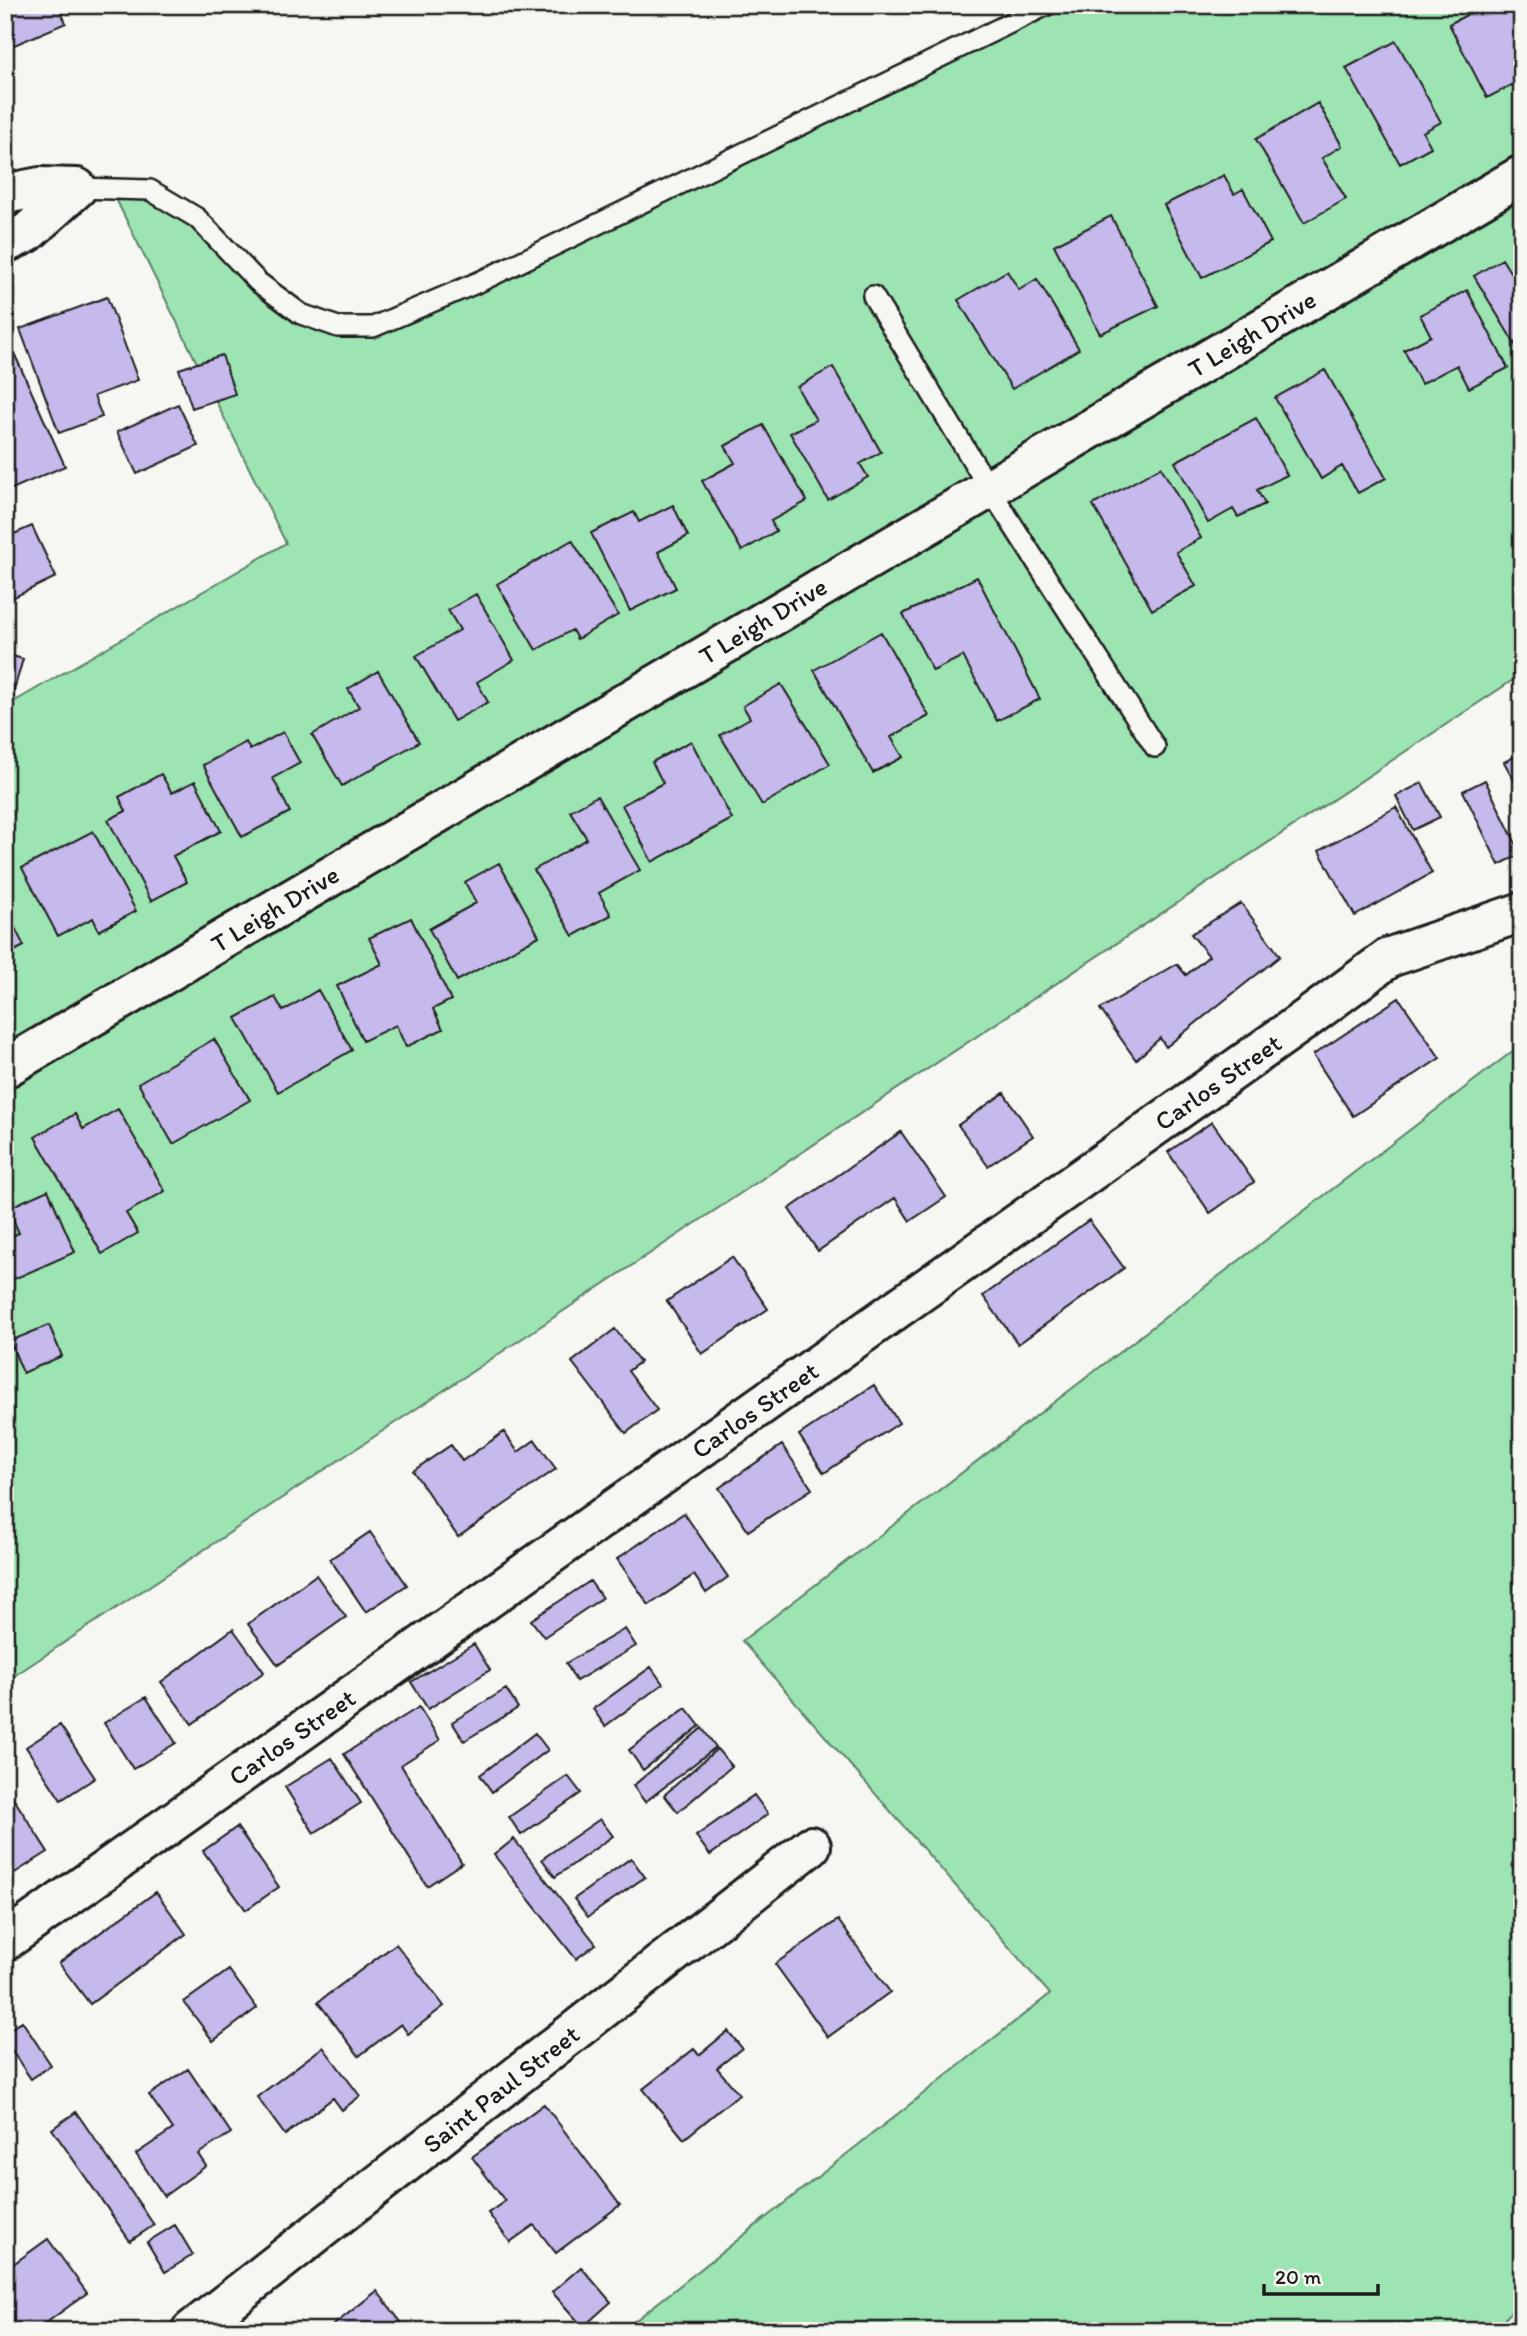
<svg xmlns="http://www.w3.org/2000/svg" width="1527" height="2336" viewBox="0 0 1527 2336" font-family="Itim,sans-serif">
	<style>
		.green { fill: #9ce5b3; stroke: #5c8068; stroke-width: 2 }
		.building { fill: #c6b9eb; stroke: #1c1c1c; stroke-width: 2 }
		.lines { fill: none; stroke-linecap: round; stroke-linejoin: round }
		.lane-casing { stroke: #1c1c1c; stroke-width: 24 }
		.street-casing { stroke: #1c1c1c; stroke-width: 44 }
		.lane { stroke: #f6f6f2; stroke-width: 19 }
		.street { stroke: #f6f6f2; stroke-width: 38 }
		.labels { text-anchor: middle; dominant-baseline: central; stroke-width: 7; stroke-linejoin: round; paint-order: stroke }
		.street-label { font-size: 26px; fill: #1c1c1c; stroke: #f6f6f2 }
	</style>
	<rect width="100%" height="100%" fill="#f6f6f2"/>
	<filter id="ink" filterUnits="userSpaceOnUse"><feTurbulence type="fractalNoise" baseFrequency=".0143" numOctaves="2"/><feDisplacementMap in="SourceGraphic" scale="14" xChannelSelector="R" yChannelSelector="G"/><feConvolveMatrix kernelMatrix="1 2 1 2 8 2 1 2 1" color-interpolation-filters="sRGB"/></filter>
	<g filter="url(#ink)">
		<path class="green" d="M1060,5H1522V674L5,1682V707L286,543L116,199L148,195L193,222L337,332L483,286Z
			M1522,1044V2300L1494,2331H622L1050,1994L742,1641Z"/>
		<path class="building" d="M5,5H58L66,23L12,46L5,31Z
			M1486,5H1498L1501,12L1514,5H1522V38L1517,40L1522,50V80L1487,98L1449,24Z
			M1396,41L1441,122L1423,132L1431,147L1400,164L1346,68Z
			M1318,103L1342,146L1322,158L1346,199L1304,223L1256,139Z
			M1224,175L1234,194L1243,189L1271,242L1202,278L1164,205Z
			M1111,216L1158,306L1100,334L1054,245Z
			M1502,259L1510,272L1522,265V356L1474,276Z
			M1007,271L1019,290L1037,279L1079,349L1012,389L958,300Z
			M1467,290L1508,368L1469,388L1457,365L1421,384L1404,350L1431,336L1420,315Z
			M107,297L138,380L94,396L102,417L59,433L20,329Z
			M5,333L65,466L5,492Z
			M222,355L235,394L192,408L179,369Z
			M833,367L881,452L860,464L868,477L828,500L790,433L816,420L797,387Z
			M1325,370L1386,478L1358,493L1342,466L1321,479L1275,398Z
			M178,404L198,446L137,474L117,432Z
			M1256,418L1287,475L1257,490L1265,504L1238,517L1233,509L1208,523L1175,462Z
			M763,425L807,501L771,521L776,531L742,551L702,481L735,463L725,446Z
			M1161,467L1201,538L1176,552L1196,586L1152,610L1093,505Z
			M673,505L688,536L658,552L676,588L630,611L591,533L634,512L639,522Z
			M32,526L56,577L6,601L5,538Z
			M572,540L618,615L577,639L572,630L536,650L497,584Z
			M977,577L1040,699L997,721L963,656L933,671L903,614Z
			M476,594L514,660L477,682L488,702L454,721L416,656L460,630L448,610Z
			M881,632L929,716L891,737L903,757L873,773L814,670Z
			M5,654L23,659L5,721Z
			M378,671L419,742L342,786L312,735L359,707L348,689Z
			M781,684L830,764L762,805L720,735L750,718L743,706Z
			M283,732L300,763L273,778L290,812L242,837L203,765L246,742L250,750Z
			M691,741L732,819L652,862L622,805L663,783L652,762Z
			M1522,753V795L1504,762Z
			M161,774L172,793L195,781L221,831L173,856L187,882L151,901L108,820L126,811L119,797Z
			M1485,780L1521,854L1499,865L1463,791Z
			M1422,783L1440,817L1413,830L1396,796Z
			M597,796L640,870L599,893L611,915L573,936L534,870L587,839L570,811Z
			M1396,807L1432,873L1355,916L1319,851Z
			M93,831L136,911L99,931L93,918L58,936L22,868Z
			M499,863L539,936L457,981L429,929L476,903L465,882Z
			M1241,903L1280,956L1166,1047L1160,1038L1136,1060L1100,1009L1177,964L1186,975L1209,956L1191,934Z
			M5,908L24,946L5,956Z
			M411,918L451,1000L433,1009L443,1029L406,1047L396,1025L363,1041L337,986L382,964L369,938Z
			M318,990L352,1050L278,1092L236,1018L275,997L283,1011Z
			M1399,998L1440,1058L1353,1116L1313,1055Z
			M214,1039L250,1100L173,1144L138,1083Z
			M1004,1093L1033,1136L988,1166L958,1125Z
			M118,1109L165,1191L126,1213L138,1233L102,1254L35,1137L75,1114L83,1129Z
			M1212,1122L1254,1182L1210,1213L1168,1152Z
			M901,1132L946,1197L910,1221L895,1198L818,1251L789,1209Z
			M48,1190L75,1252L5,1283V1239L19,1233L8,1208Z
			M1089,1220L1124,1268L1018,1344L983,1296Z
			M732,1257L768,1309L702,1354L667,1301Z
			M49,1325L62,1356L23,1373L10,1341Z
			M615,1329L640,1362L628,1371L657,1410L626,1433L572,1362Z
			M874,1385L899,1423L824,1473L799,1435Z
			M504,1432L518,1452L535,1440L556,1469L458,1537L413,1471L451,1445L462,1461Z
			M782,1445L812,1489L748,1531L719,1488Z
			M684,1513L728,1577L706,1593L694,1575L649,1605L617,1559Z
			M370,1532L407,1585L366,1612L330,1559Z
			M316,1575L346,1617L278,1665L248,1624Z
			M590,1581L602,1598L544,1637L531,1620Z
			M233,1629L264,1672L192,1724L161,1682Z
			M625,1629L636,1646L576,1681L566,1663Z
			M474,1644L490,1670L428,1709L411,1682Z
			M651,1667L663,1684L605,1726L593,1709Z
			M506,1689L518,1708L464,1741L452,1722Z
			M146,1697L176,1743L133,1769L104,1723Z
			M419,1707L440,1740L401,1765L462,1863L427,1886L344,1754Z
			M686,1708L700,1726L643,1770L629,1750Z
			M60,1725L95,1778L61,1800L26,1747Z
			M702,1728L716,1747L645,1802L633,1786Z
			M535,1733L548,1750L492,1792L480,1775Z
			M717,1749L732,1766L678,1812L664,1795Z
			M332,1758L361,1803L314,1833L285,1787Z
			M568,1776L581,1793L521,1835L509,1817Z
			M754,1795L768,1814L710,1855L696,1836Z
			M12,1796L48,1852L5,1879V1800Z
			M600,1819L613,1836L555,1877L542,1859Z
			M237,1827L279,1887L246,1910L203,1851Z
			M514,1839L596,1944L576,1959L494,1855Z
			M631,1858L645,1877L588,1917L574,1899Z
			M156,1892L186,1934L90,2004L59,1963Z
			M838,1920L890,1992L828,2037L775,1964Z
			M396,1944L444,2006L408,2034L401,2024L359,2056L318,2002Z
			M229,1970L257,2008L213,2041L184,2002Z
			M22,2021L51,2065L31,2079L5,2041V2033Z
			M728,2031L742,2048L717,2068L739,2094L684,2139L643,2089L694,2049L699,2055Z
			M323,2047L360,2096L342,2110L333,2098L285,2135L257,2097Z
			M188,2069L231,2133L198,2154L206,2166L164,2196L136,2154L173,2129L149,2095Z
			M544,2104L620,2205L556,2253L534,2225L510,2242L488,2213L505,2201L472,2157Z
			M76,2112L154,2225L130,2241L52,2129Z
			M175,2225L193,2255L165,2272L147,2242Z
			M48,2239L87,2293L35,2331H5V2270Z
			M581,2267L611,2302L583,2327L552,2292Z
			M377,2291L408,2331H326Z"/>
		<g class="lines">
			<defs>
				<path id="lane" d="M77,188L150,190L197,218L258,282L301,314L338,327H373L481,281L1047,5
					M873,296L989,488L1155,747"/>
				<path id="street" d="M5,194L40,187L77,188
					M5,243L27,233L77,188
					M5,1068L1522,175
					M5,1941L1306,1019L1390,957L1522,912
					M191,2331L811,1846"/>
			</defs>
			<use href="#lane" class="lane-casing"/>
			<use href="#street" class="street-casing"/>
			<use href="#lane" class="lane"/>
			<use href="#street" class="street"/>
		</g>
	</g>
	<g class="labels">
		<g class="street-label">
			<text transform="translate(1252 334) rotate(-31)">T Leigh Drive</text>
			<text transform="translate(763 621) rotate(-31)">T Leigh Drive</text>
			<text transform="translate(275 909) rotate(-31)">T Leigh Drive</text>
			<text transform="translate(1218 1082) rotate(-35)">Carlos Street</text>
			<text transform="translate(755 1410) rotate(-35)">Carlos Street</text>
			<text transform="translate(292 1737) rotate(-35)">Carlos Street</text>
			<text transform="translate(501 2089) rotate(-38)">Saint Paul Street</text>
		</g>
	</g>
	<rect width="1527" height="2336" fill="none" stroke="#f6f6f2" stroke-width="28"/>
	<rect x="14" y="14" width="1499" height="2308" fill="none" stroke="#1c1c1c" stroke-width="2.5" filter="url(#ink)"/>
	<path d="M1264 2284v10h114v-10" fill="none" stroke="#1c1c1c" stroke-width="3.5"/>
	<text x="1275" y="2284" font-size="21" fill="#1c1c1c" stroke="#f6f6f2" stroke-width="5" paint-order="stroke">20 m</text>
</svg>
